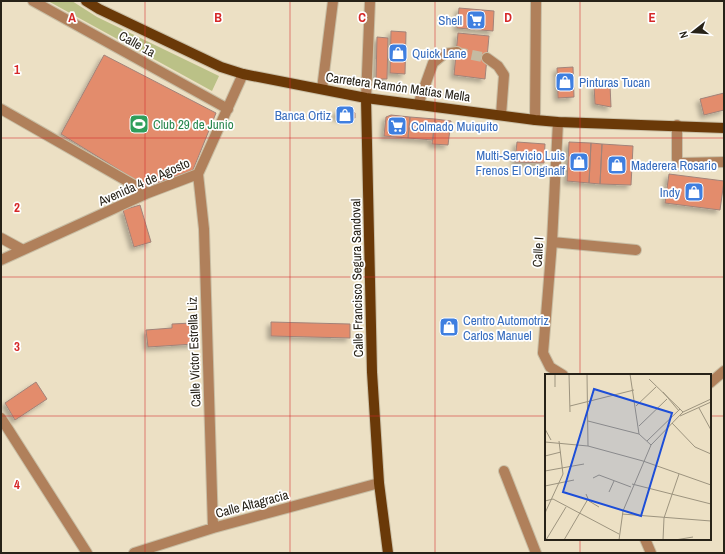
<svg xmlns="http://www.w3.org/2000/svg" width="725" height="554" viewBox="0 0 725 554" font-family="'Archivo Narrow',sans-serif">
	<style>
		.green { fill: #bbc187 }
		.building { fill: #e38c6c; stroke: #a18379; filter: url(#shadow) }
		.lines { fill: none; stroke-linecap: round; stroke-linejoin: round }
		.minor-tunnel { stroke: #c5baa2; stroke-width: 10; stroke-dasharray: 10 5; stroke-linecap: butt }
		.minor-casing { stroke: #c9bea5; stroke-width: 12 }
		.major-casing { stroke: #c9bea5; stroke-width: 12 }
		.minor { stroke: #b0805b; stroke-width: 10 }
		.major { stroke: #6a3908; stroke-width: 10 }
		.grid { fill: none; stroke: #d62828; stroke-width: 1; stroke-opacity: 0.55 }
		.labels { text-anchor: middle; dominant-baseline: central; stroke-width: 3.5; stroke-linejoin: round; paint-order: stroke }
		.shop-label { font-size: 13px; fill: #366cbe; stroke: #fff; text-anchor: start }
		.street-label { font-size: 13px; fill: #272218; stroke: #fff }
		.leisure-label { font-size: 13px; fill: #27864d; stroke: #fff; text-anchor: start }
		.inset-road { fill: none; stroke: #9d947f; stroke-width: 1 }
		.view { fill: #1d4ed8; fill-opacity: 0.15; stroke: #1d4ed8; stroke-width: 2 }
		.inset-edge { fill: none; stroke: #272218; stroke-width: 2 }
		.grid-label { font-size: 13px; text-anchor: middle; font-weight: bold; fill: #d62828; stroke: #fff; stroke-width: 3.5; stroke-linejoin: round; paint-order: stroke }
	</style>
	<defs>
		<filter id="shadow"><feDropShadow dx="-3.5" dy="3.5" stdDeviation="2" flood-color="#0004"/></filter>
	</defs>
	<rect width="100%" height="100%" fill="#ece0c4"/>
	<path class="green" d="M48,1H72L97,17L219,76L212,91Z"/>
	<path class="building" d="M459,8L494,11L493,31L457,28Z
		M391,31L406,32L405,74L390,73Z
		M458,33L489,36L485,79L454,75Z
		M377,37L388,38L387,79H376Z
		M104,55L216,113L193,170L147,187L61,134Z
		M573,67L574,97L558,98L557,68Z
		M610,85L611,107L595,104L594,86Z
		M724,93V110L704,115L700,99Z
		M337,110H352L355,113V118L336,117Z
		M391,115L410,117L408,138L384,136L386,117Z
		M410,117L435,119L433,140L408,138Z
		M435,119L451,121L448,145L432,144Z
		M517,142L545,144L544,163L515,162Z
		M569,142L591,143L589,183L567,181Z
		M591,143L602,144L600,184L589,183Z
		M602,144L633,146L631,185L600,184Z
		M669,174L724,181L720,210L665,203Z
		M140,205L151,242L134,247L123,210Z
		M271,322L350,324V338L271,336Z
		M192,323L194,344L148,347L146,330L172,328V324Z
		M36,382L47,399L15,420L5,403Z"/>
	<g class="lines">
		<path class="minor-tunnel" d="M457,52L487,58"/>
		<defs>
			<path id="minor" d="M33,1L228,109
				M487,58L498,66L504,75L501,115
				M322,89L333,1
				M366,98L370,1
				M418,105L433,63L444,54L457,52
				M1,109L148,193
				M535,120L536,1
				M558,122L552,242L543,353L550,367L563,375
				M677,125V159L680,163L724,162
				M198,174L204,229L213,528
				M1,238L23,250
				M552,242L636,250
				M1,260L148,193L198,174L243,74
				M710,383L724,371
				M1,418L87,553
				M504,471L536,553
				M645,539L651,553
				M134,553L213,528L379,483"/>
			<path id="major" d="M86,1L99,9L221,67L243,74L366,98L535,120L558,122L724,128
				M366,98L372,372L379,483L388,553"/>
		</defs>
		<use href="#minor" class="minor-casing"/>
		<use href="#major" class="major-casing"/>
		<use href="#minor" class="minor"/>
		<use href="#major" class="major"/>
	</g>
	<path class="grid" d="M145,1V553M290,1V553M435,1V553M580,1V375M1,138H724M1,277H724M1,416H546M710,416H724M580,539V553"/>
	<defs>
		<symbol id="supermarket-square" viewBox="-11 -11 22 22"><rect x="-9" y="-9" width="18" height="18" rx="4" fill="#3f7fe0" stroke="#fff"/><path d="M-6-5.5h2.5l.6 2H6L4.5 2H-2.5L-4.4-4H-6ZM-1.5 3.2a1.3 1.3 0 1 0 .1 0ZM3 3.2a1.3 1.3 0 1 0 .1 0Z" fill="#fff"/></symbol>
		<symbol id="shop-square" viewBox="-11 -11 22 22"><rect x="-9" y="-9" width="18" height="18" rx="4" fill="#3f7fe0" stroke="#fff"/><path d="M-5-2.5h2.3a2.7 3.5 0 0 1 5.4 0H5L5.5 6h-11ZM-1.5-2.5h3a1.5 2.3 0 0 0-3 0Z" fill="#fff"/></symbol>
		<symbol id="stadium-square" viewBox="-11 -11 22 22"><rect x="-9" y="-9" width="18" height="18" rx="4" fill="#2e9e5b" stroke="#fff"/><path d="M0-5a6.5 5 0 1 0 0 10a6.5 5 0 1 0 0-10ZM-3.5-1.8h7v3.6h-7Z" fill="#fff"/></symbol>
	</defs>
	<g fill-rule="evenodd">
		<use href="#supermarket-square" x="465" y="9" width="22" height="22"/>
		<use href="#shop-square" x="387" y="42" width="22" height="22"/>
		<use href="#shop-square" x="554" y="71" width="22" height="22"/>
		<use href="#shop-square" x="334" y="104" width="22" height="22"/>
		<use href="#stadium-square" x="128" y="113" width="22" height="22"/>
		<use href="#supermarket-square" x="386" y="115" width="22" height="22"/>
		<use href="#shop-square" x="568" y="151" width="22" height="22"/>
		<use href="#shop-square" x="606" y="154" width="22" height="22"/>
		<use href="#shop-square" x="683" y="181" width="22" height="22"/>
		<use href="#shop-square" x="438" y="316" width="22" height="22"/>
	</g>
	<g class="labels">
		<g class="shop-label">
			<text x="462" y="20" text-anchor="end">Shell</text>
			<text x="412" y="53">Quick Lane</text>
			<text x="579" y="82">Pinturas Tucan</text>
			<text x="331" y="115" text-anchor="end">Banca Ortiz</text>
			<text x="411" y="126">Colmado Muiquito</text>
			<text x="565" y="155" text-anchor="end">Multi-Servicio Luis<tspan x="565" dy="15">Frenos El Originalf</tspan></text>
			<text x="631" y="165">Maderera Rosario</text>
			<text x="680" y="192" text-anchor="end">Indy</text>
			<text x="463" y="320">Centro Automotriz<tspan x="463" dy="15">Carlos Manuel</tspan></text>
		</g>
		<g class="street-label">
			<text transform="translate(137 44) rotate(29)">Calle 1a</text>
			<text transform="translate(398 87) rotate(8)">Carretera Ramón Matías Mella</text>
			<text transform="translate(144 182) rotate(-24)">Avenida 4 de Agosto</text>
			<text transform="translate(538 252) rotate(-86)">Calle I</text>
			<text transform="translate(357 278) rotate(-91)">Calle Francisco Segura Sandoval</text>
			<text transform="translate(194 352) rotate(-92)">Calle Víctor Estrella Liz</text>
			<text transform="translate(252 504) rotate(-15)">Calle Altagracia</text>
		</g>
		<g class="leisure-label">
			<text x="153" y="124">Club 29 de Junio</text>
		</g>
	</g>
	<g transform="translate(545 374)">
		<rect width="166" height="166" fill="#ece0c4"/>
		<path class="inset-road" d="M10,0V13M24,0L25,38M42,0L43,72M85,0L94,60L106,71M104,5L138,38M118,18L134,37M25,32L89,16M91,32L111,13M154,34L166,56M135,42L166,28M43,47L94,60M127,49L150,73L166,80M94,52L122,25M0,55L6,66M102,67L135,35M0,68L43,72L98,87M0,82L16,78M98,87L166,111M0,97L39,90M48,104L54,101L86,113M87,110L166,130M0,112L29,106M64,118L69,107M41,120L44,127L54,133M0,127L8,125L74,160M0,139L18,100L14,67M77,140L166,147M1,166L21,133M19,166L43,125M74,166L78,137L106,71L138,38L166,25M118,166L119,144L134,100M130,166L148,163"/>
		<path class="view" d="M49,15L127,39L96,142L18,118Z"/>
		<rect width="166" height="166" class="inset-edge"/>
	</g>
	<g class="grid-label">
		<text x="72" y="22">A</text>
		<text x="218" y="22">B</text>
		<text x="362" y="22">C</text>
		<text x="508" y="22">D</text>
		<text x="652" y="22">E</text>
		<text x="17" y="74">1</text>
		<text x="17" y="212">2</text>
		<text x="17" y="351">3</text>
		<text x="17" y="489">4</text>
	</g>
	<rect width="725" height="554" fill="none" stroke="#272218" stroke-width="4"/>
	<g transform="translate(693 32) rotate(253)" stroke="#ffffff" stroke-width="3" paint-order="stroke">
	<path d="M0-3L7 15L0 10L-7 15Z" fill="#272218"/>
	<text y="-6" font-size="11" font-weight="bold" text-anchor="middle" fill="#272218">N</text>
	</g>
</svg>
